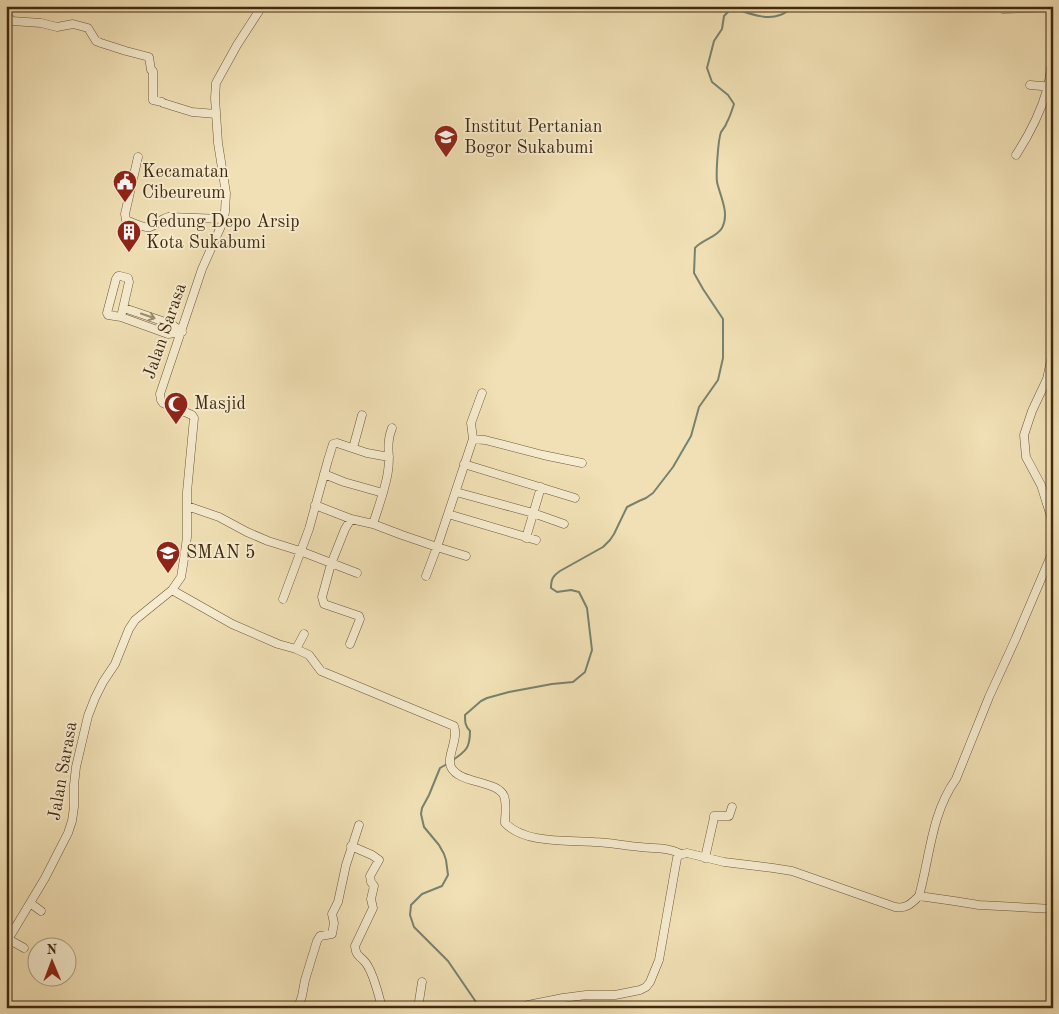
<svg xmlns="http://www.w3.org/2000/svg" width="1059" height="1014" viewBox="0 0 1059 1014" font-family="'Old Standard TT',serif">
	<style>
		.lines { fill: none; stroke-linecap: round; stroke-linejoin: round }
		.stream { stroke: #77826e; stroke-width: 2 }
		.minor-casing { stroke: #6d5738; stroke-width: 9 }
		.minor { stroke: #f6ebcf; stroke-width: 8 }
		.oneway { stroke: #9c8a6f }
		.labels { text-anchor: middle; dominant-baseline: central; stroke-width: 4; stroke-linejoin: round; paint-order: stroke }
		.poi-label { font-size: 18px; fill: #41290f; stroke: #f6ebcf; text-anchor: start }
		.street-label { font-size: 18px; fill: #41290f; stroke: #f6ebcf }
	</style>
	<rect width="100%" height="100%" fill="#f1e0b5"/>
	<filter id="stains"><feTurbulence type="fractalNoise" baseFrequency=".004" numOctaves="4"/><feColorMatrix values="0 0 0 0 .2 0 0 0 0 .09 0 0 0 0 .02 0 0 0 .5 -.17"/></filter>
	<radialGradient id="worn" r=".72"><stop offset=".6" stop-color="#630" stop-opacity="0"/><stop offset="1" stop-color="#630" stop-opacity=".3"/></radialGradient>
	<g class="lines">
		<path class="stream" d="M453,760C466,751 470,748 470,731C465,726 465,722 465,715L481,701L487,698L509,692L552,684L573,682L585,672L592,650L587,608L579,592L571,590L557,592L551,588C551,579 553,576 560,571L603,547L610,540L614,534L627,507L639,501L646,498L653,493L673,467L691,436L699,407L718,380L723,358V319L703,289L694,273L695,248C702,240 717,237 722,228C730,213 720,196 717,182C716,173 718,140 721,132C723,129 726,126 727,122C730,117 732,110 734,104L728,95L712,82L707,68L714,41L722,29L724,16L732,8C747,12 765,21 780,15C785,14 790,9 794,6
			M447,764L440,768L429,795L422,808L421,814L424,827L439,845L444,854L446,860L448,875L442,886L422,894L411,905L410,915L414,927L448,961L476,1002L477,1008"/>
		<defs>
			<path id="minor" d="M1003,9L1053,7
				M6,14L12,21L41,23L57,27L73,24L88,28L96,41L101,43L126,51L149,57L151,70L153,71V100L162,102L163,103L192,112L216,114
				M1030,85L1053,87
				M1016,155C1029,135 1040,114 1047,90C1050,80 1050,69 1053,59
				M138,157L125,214L126,220C131,222 145,229 150,227C157,225 160,219 169,217L223,219
				M118,276H120L128,278L129,282L121,317L108,315L107,313L116,279Z
				M124,308L171,324L182,332
				M121,317L168,334L182,332
				M1053,351L1047,379L1032,411L1024,435L1026,457L1041,485L1053,523
				M473,439L485,440L543,455L582,463
				M353,448L362,415
				M464,464L575,498
				M324,474L344,482L383,493
				M456,492L533,513L564,524
				M315,505L351,519
				M187,506L219,517L247,532L268,541L300,551L357,573
				M448,514L536,540
				M373,524C378,508 386,487 388,471C391,454 385,446 392,428
				M526,538L541,487
				M426,576L437,547L466,556
				M172,590L232,624L278,644L296,649L304,634
				M283,599L309,529L328,460L333,444L337,443L367,453L389,457
				M350,644L360,619L359,616L324,604L322,597L331,564L345,529L351,519L373,524L402,535L437,547L473,439L471,423L482,393
				M296,649L309,655L321,671L454,726C459,739 446,757 451,767C459,784 497,780 504,796C507,804 505,815 505,823C525,844 568,840 594,842C609,842 625,846 640,847C655,849 668,847 681,854
				M351,846L372,855L379,860L370,876L371,882L374,886L371,899L373,908L355,946C356,956 359,955 365,962C373,971 379,996 382,1008
				M705,858L714,818V816H729L732,807
				M919,896L954,901L979,905L1053,909
				M30,903L41,911
				M8,939L24,948
				M6,943L45,878L68,833L72,821L74,807V785L76,767L88,716L95,698L103,682L115,664L129,629L135,620L146,611L172,590L181,577L184,559L187,537V492L194,418L192,415L163,403L161,400L160,394L202,269L222,224L225,212L226,193L218,143L215,98L216,83L237,45L259,11L261,6
				M6,1007L8,1008
				M298,1008L302,996L305,980L317,941L320,936L332,934L334,923L332,914L338,902L346,865L359,825
				M418,1008L422,982
				M519,1008L528,1005L563,998L586,995H615L640,990L646,987L650,982L659,960L677,858L679,855L687,853L724,862L773,868L792,871L895,907C906,909 911,904 919,896C930,857 931,814 956,779L989,697L1016,638L1053,551"/>
		</defs>
		<use href="#minor" class="minor-casing"/>
		<use href="#minor" class="minor"/>
	</g>
	<defs><path id="oneway-shaft" d="M-6 0H5M1.5-3L5.5 0L1.5 3" fill="none" stroke-width="1.6" stroke-linecap="round" stroke-linejoin="round" transform="scale(1.25)"/></defs>
	<use class="oneway" href="#oneway-shaft" transform="translate(148 316) rotate(19)"/>
	<defs>
		<symbol id="university-pin" viewBox="-11 -11 22 30"><path d="M0 17L-7.5 6A9.5 9.5 0 1 1 7.5 6Z" fill="#8f2418" stroke="#f6ebcf"/><path d="M0-5L7-2L0 1L-7-2ZM-4 1L0 2.5L4 1V4Q0 6-4 4Z" fill="#fff"/></symbol>
		<symbol id="civic-pin" viewBox="-11 -11 22 30"><path d="M0 17L-7.5 6A9.5 9.5 0 1 1 7.5 6Z" fill="#8f2418" stroke="#f6ebcf"/><path d="M-.6-6.5H3V-4.5H.6V-3L4-1V1h2V6H-6V1h2V-1L-.6-3ZM-1.2 2.5V6h2.4V2.5Z" fill="#fff"/></symbol>
		<symbol id="building-pin" viewBox="-11 -11 22 30"><path d="M0 17L-7.5 6A9.5 9.5 0 1 1 7.5 6Z" fill="#8f2418" stroke="#f6ebcf"/><path d="M-4-6H4V6H1V3H-1V6H-4ZM-2.5-4.3h1.7v1.8h-1.7ZM.8-4.3h1.7v1.8H.8ZM-2.5-1h1.7V.8h-1.7ZM.8-1h1.7V.8H.8Z" fill="#fff"/></symbol>
		<symbol id="mosque-pin" viewBox="-11 -11 22 30"><path d="M0 17L-7.5 6A9.5 9.5 0 1 1 7.5 6Z" fill="#8f2418" stroke="#f6ebcf"/><path d="M3.5-4.9A6 6 0 1 0 3.5 4.9A5 5 0 1 1 3.5-4.9Z" fill="#fff"/></symbol>
		<symbol id="school-pin" viewBox="-11 -11 22 30"><path d="M0 17L-7.5 6A9.5 9.5 0 1 1 7.5 6Z" fill="#8f2418" stroke="#f6ebcf"/><path d="M0-5L7-2L0 1L-7-2ZM-4 1L0 2.5L4 1V4Q0 6-4 4Z" fill="#fff"/></symbol>
	</defs>
	<g fill-rule="evenodd">
		<use href="#university-pin" x="432" y="123" width="28" height="38"/>
		<use href="#civic-pin" x="111" y="168" width="28" height="38"/>
		<use href="#building-pin" x="115" y="218" width="28" height="38"/>
		<use href="#mosque-pin" x="162" y="390" width="28" height="38"/>
		<use href="#school-pin" x="154" y="539" width="28" height="38"/>
	</g>
	<g class="labels">
		<g class="poi-label">
			<text x="464" y="127">Institut Pertanian<tspan x="464" dy="21">Bogor Sukabumi</tspan></text>
			<text x="142" y="172">Kecamatan<tspan x="142" dy="21">Cibeureum</tspan></text>
			<text x="146" y="222">Gedung Depo Arsip<tspan x="146" dy="21">Kota Sukabumi</tspan></text>
			<text x="194" y="404">Masjid</text>
			<text x="186" y="553">SMAN 5</text>
		</g>
		<g class="street-label">
			<text transform="translate(165 331) rotate(-71)">Jalan Sarasa</text>
			<text transform="translate(63 771) rotate(-80)">Jalan Sarasa</text>
		</g>
	</g>
	<rect width="1059" height="1014" fill="none" stroke="#f1e0b5" stroke-width="25"/>
	<rect x="8" y="8" width="1044" height="999" fill="none" stroke="#41290f" stroke-width="2.5"/>
	<rect x="12" y="12" width="1034" height="989" fill="none" stroke="#41290f"/>
	<g transform="translate(52 962) rotate(359)"><circle r="24" fill="#f6ebcf" stroke="#ae9d82"/>
	<path d="M0-4L9 19L0 12L-9 19Z" fill="#8f2418"/>
	<text y="-8" font-size="14" font-weight="bold" text-anchor="middle" fill="#41290f">N</text>
	</g>
	<rect width="100%" height="100%" filter="url(#stains)"/>
	<rect width="100%" height="100%" fill="url(#worn)"/>
</svg>
